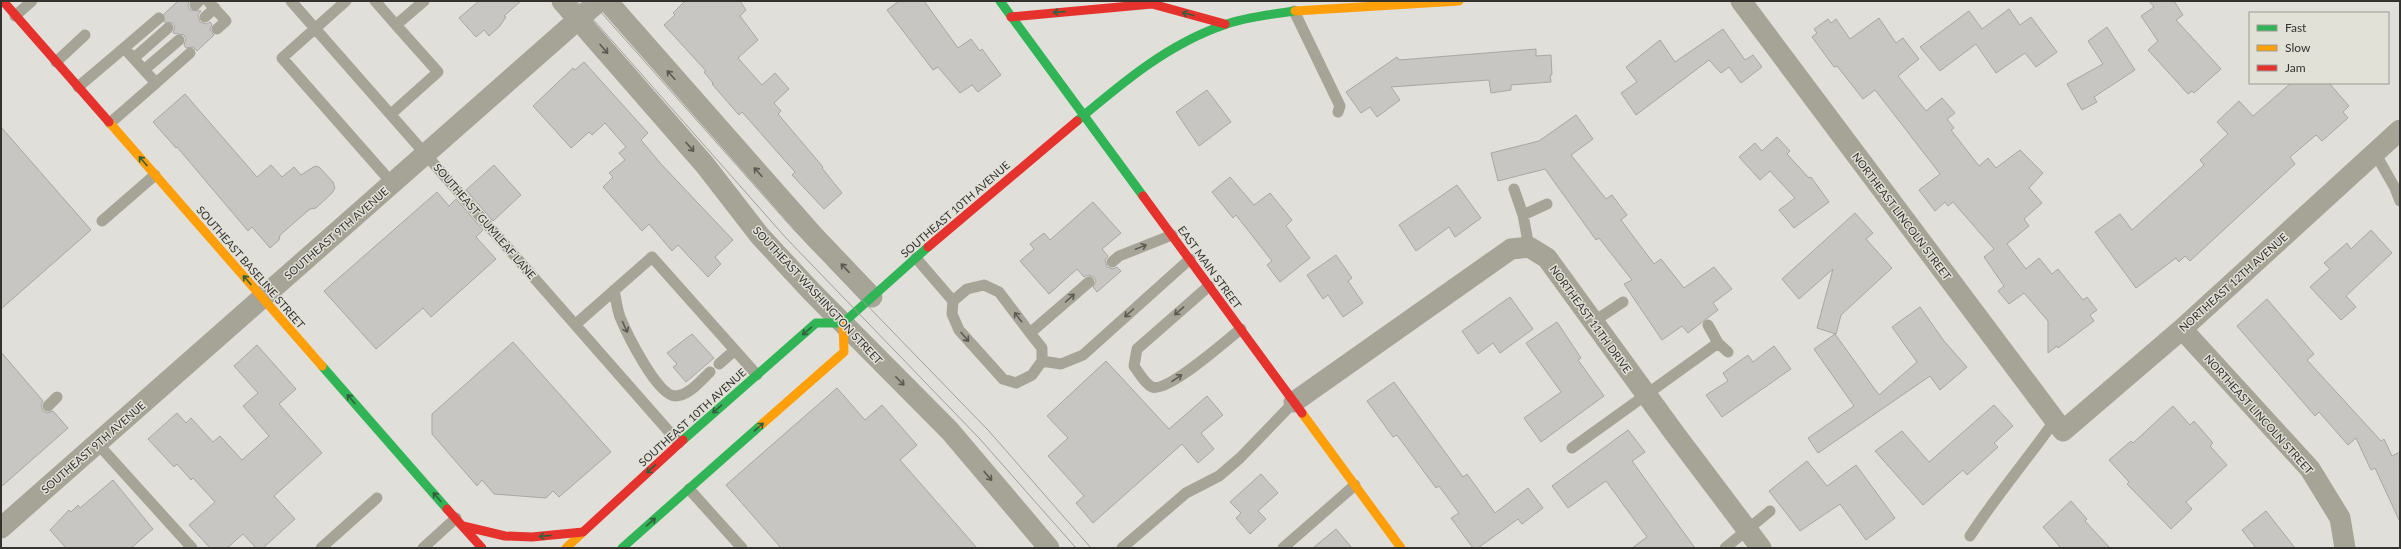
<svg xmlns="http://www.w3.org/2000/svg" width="2401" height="549" viewBox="0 0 2401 549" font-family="Lato,sans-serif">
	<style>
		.building { fill: #c7c6c2; stroke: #a7a7a3 }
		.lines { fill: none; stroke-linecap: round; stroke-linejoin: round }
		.lane { stroke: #a6a497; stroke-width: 11 }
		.street { stroke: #a6a497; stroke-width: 21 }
		.fast { stroke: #30b455; stroke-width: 9 }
		.slow { stroke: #ff9f0a; stroke-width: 9 }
		.jam { stroke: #e5322d; stroke-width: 9 }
		.tram { stroke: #a2a098; stroke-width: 1 }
		.oneway { stroke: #32603c }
		.oneway2 { stroke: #5b5a53 }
		.labels { text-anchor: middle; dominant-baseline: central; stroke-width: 3; stroke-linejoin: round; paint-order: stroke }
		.street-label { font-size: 11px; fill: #33322f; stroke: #e2e1d8 }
	</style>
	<rect width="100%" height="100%" fill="#e0dfda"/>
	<path class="building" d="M178,1H189L188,6L190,10L201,11L198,15L200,22L206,24L210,22L212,24L210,30L214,35L197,51L193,47L186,48L184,45L186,39L184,35L173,33L175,27L173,23L164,22V14Z
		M479,1H521L504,16L506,17L499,27L489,36L484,30L476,37L459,18Z
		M685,1H740L746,10L740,16L758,40L738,58L762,85L775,73L789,89L774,103L781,111L778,114L823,167L822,168L842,193L824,209L792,175L795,172L742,112L739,115L712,84L713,83L704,72L706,71L664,25L675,15L673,13Z
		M899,1H924L958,48L971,39L980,51L982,49L1001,75L978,92L972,85L960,93L938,67L933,70L887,10Z
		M2149,1H2174L2183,15L2176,20L2221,69L2194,93L2192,91L2188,94L2148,50L2158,41L2141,16L2154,7Z
		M2009,9L2020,25L2031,17L2057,52L2036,67L2025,53L1996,73L1976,44L1940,71L1920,47L1969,11L1982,29Z
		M1879,18L1896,43L1903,38L1919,59L1898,76L1926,111L1942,98L1955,113L1947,119L1954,128L1951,130L1979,166L1988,158L1996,168L2020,150L2043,173L2029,188L2042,203L2024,219L2029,226L2007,244L2026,269L2039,258L2052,274L2058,269L2083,300L2087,297L2097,310L2090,315L2094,321L2058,348L2057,346L2048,353V321L2024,293L2009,304L1998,291L2004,286L1984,257L1994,249L1953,202L1948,206L1945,202L1935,211L1919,190L1940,174L1900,122L1875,90L1863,99L1837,66L1834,67L1812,37L1817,33L1814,29L1828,19L1831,23L1836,19L1850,39Z
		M2107,27L2135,70L2094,97L2097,102L2082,110L2067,84L2103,64L2088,41Z
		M1723,29L1745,60L1753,55L1762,67L1741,83L1729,67L1721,73L1709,60L1636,115L1621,93L1637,82L1626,67L1660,40L1675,62Z
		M1536,49V56L1551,55L1552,75H1550L1551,82L1511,85V90L1491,93L1489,80L1391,87L1400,100L1377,117L1370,107L1361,113L1346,92L1397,57L1399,60Z
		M584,62L648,133L641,140L661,164L733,240L715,257L721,264L708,277L678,245L672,251L649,224L642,231L603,187L613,177L609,173L625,160L619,153L626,147L605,123L592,135L589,132L571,148L533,106L573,68L575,70Z
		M2291,83H2329L2349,106L2343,112L2348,118L2322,141L2316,135L2290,157L2295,164L2190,261L2185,256L2179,262L2176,258L2136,288L2095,232L2120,214L2132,230L2204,165L2200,160L2228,134L2217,122L2239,101L2253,116Z
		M1207,90L1231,122L1199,146L1176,112Z
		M185,94L257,177L271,165L282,177L294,167L301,175L315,166L319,167L333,182L335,188L332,193L316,208L310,209L280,235L279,240L270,248L252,227L248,231L177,147L176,148L153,122Z
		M1576,115L1593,139L1571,155L1606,199L1612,195L1627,215L1621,220L1654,264L1661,259L1684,288L1714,267L1732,289L1713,303L1718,310L1688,333L1682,326L1662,340L1624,284L1632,280L1599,238L1596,240L1545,169L1498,181L1491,153L1539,141Z
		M1,127L91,230L1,309Z
		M1777,137L1790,151L1787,154L1809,178L1811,177L1829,202L1794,228L1779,210L1795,198L1770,171L1760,180L1739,157L1755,143L1762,151Z
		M494,165L521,195L493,221L466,190Z
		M1230,177L1254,205L1270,193L1292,220L1286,226L1310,258L1280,282L1267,265L1272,261L1236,215L1233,218L1212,192Z
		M1457,185L1481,218L1455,237L1449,227L1416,251L1399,225Z
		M437,192L449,206L456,199L483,230L476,237L496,259L431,317L423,308L376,349L324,291Z
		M1093,202L1121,233L1102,249L1108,256L1105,260L1107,267L1113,269L1117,267L1121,271L1097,292L1093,287L1096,281L1094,277L1088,275L1084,277L1077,269L1049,294L1020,261L1034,249L1030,244L1044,233L1050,240Z
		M1855,213L1873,233L1866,239L1892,268L1841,315L1836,334L1817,328L1833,269L1799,299L1782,279Z
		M2371,230L2392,253L2346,296L2356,307L2341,320L2310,287L2330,269L2324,263L2347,243L2351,249Z
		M1336,255L1352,278L1348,281L1363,303L1343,317L1328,295L1323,299L1307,275Z
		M1510,297L1533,329L1500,353L1493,343L1478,354L1462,331Z
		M2267,299L2314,354L2307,360L2381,441L2384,439L2392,456L2400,452V522L2375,468L2371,470L2356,438L2348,445L2319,412L2315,416L2237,326Z
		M1920,307L1944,341L1967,367L1940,390L1930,376L1818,453L1808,438L1854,406L1814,349L1835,334L1879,395L1917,362L1892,327Z
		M1557,322L1581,358L1578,360L1604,396L1541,442L1524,418L1561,392L1526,343Z
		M692,334L714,358L686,382L673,367L677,364L667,353Z
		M513,342L611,452L559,497L553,491L546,498L494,494L482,480L477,486L432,434V414Z
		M257,345L296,389L279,404L322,453L274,496L295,519L263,548H256L243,534L227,548H210L189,525L215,502L193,478L191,480L177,464L174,467L148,439L177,413L186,423L191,418L213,442L220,436L242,460L269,436L243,406L258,393L234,366Z
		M1774,346L1791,369L1722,417L1706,395L1728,381L1723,373L1748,355L1753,362Z
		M1,352L43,401L41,405L43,411L47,413L53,411L68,428L1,487Z
		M1106,361L1169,429L1207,396L1223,415L1201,433L1214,449L1198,463L1182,444L1093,523L1076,503L1084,496L1048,456L1068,438L1047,416Z
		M1394,382L1463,477L1467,474L1495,513L1528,488L1543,508L1522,524L1518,519L1478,548H1473L1451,518L1459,513L1439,486L1436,488L1397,435L1393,437L1367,401Z
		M837,388L865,420L882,405L917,445L900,460L977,548H781L726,485Z
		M1994,405L2013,426L1994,443L1998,447L1967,475L1963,470L1923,505L1875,451L1902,431L1929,462Z
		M2173,406L2190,425L2194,421L2213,443L2210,446L2227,465L2186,502L2192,509L2171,529L2127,484L2129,482L2109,460L2131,441L2133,443Z
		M1628,430L1645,452L1632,461L1695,548H1632L1647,537L1606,481L1568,508L1552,486Z
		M1807,461L1827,486L1856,465L1895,518L1866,540L1840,504L1800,531L1769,491Z
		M1261,474L1278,493L1258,511L1266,519L1250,534L1236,518L1241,513L1230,502Z
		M113,480L153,529L131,548H66L50,530L69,510L71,512L78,505L80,508Z
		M2071,501L2087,519L2085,521L2110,548H2061L2043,527Z
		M2266,511L2295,548H2256L2242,530Z
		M1336,529L1352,548H1313Z"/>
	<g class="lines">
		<path class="lane" d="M208,1L226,21L217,29
			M291,1L679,443
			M346,1L282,58L392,183
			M375,1L396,25
			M195,5L199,1
			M1294,11L1340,106L1338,112
			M15,16L32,1
			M205,17L215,8
			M124,48L159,18
			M134,58L168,28
			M56,62L85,35
			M144,70L179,40
			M156,83L190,53
			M78,87L124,48L156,83L110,123
			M391,114L438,72L396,25L424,1
			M2375,153L2395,188L2400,201
			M1514,189L1523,215L1529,247
			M1523,215L1547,204
			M102,221L155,175
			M916,258L953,301L952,314L959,330L1003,379L1016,383L1032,375L1042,361V348L1030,333L999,292L984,285L967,289L953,301
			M1112,262L1119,256L1172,235
			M1209,286L1137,349L1134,366C1139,373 1145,384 1152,387C1168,393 1226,340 1241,329
			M614,290C616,299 617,309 620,317C627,334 657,395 675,396C689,396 701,380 710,372
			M1593,322L1623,302
			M576,324L652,257L757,375
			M1708,325L1718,343
			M1030,333L1089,282
			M1042,361L1061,364L1083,355L1190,259
			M719,364L735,350
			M48,406L57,397
			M97,443L192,548
			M1572,448L1718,343L1728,352
			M689,489L742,548
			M1970,536C1996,496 2027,460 2055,420
			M321,548L377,498
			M423,548L456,518
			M1122,548L1186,493L1219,476L1240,458L1294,402
			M1283,548L1355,485
			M1725,548L1770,511"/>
		<path class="street" d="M562,1L705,165L760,236L812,292L950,431L1049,548
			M607,1L813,235L872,297
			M1741,1L2063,431L2182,329L2400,130
			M2182,329L2310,469L2340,518L2345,548
			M1294,402L1511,249L1529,247L1547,258L1675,434L1761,548
			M1,528L599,1"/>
		<path class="fast" d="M1000,1L1143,196
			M1077,121C1122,83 1168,44 1224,25C1244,17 1274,14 1295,11
			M322,366L447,509
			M683,440L816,323H843L928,247
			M622,548L762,424"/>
		<path class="slow" d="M1295,11L1459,1
			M109,122L322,366
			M1302,413L1401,548
			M762,424L844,352L843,323
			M566,548L583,532"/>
		<path class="jam" d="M3,1L109,122
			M1011,17L1152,4L1225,24
			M1143,196L1302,413
			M928,247L1077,121
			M447,509L482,548
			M463,526L505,536L532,537L583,532L683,440"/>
		<path class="tram" d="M577,1L786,238L979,438L1076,548
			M591,1L794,230L988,430L1091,548"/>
	</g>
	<defs><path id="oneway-shaft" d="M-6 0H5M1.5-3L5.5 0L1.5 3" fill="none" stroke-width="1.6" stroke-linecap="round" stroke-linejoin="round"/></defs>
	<g class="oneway">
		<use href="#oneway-shaft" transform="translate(1059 12) rotate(176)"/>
		<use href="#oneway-shaft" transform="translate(1188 14) rotate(-165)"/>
		<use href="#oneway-shaft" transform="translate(143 161) rotate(-131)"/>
		<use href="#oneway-shaft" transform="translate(247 280) rotate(-131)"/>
		<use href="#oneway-shaft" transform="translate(807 331) rotate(139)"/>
		<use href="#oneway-shaft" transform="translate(351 399) rotate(-131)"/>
		<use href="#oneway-shaft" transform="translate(717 409) rotate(139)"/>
		<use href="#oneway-shaft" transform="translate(759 427) rotate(-41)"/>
		<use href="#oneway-shaft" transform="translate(651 469) rotate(137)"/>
		<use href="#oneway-shaft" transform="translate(437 497) rotate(-131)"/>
		<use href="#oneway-shaft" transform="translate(651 522) rotate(-41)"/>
		<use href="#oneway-shaft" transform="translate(545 536) rotate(174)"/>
	</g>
	<g class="oneway2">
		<use href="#oneway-shaft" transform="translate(604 49) rotate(49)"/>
		<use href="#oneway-shaft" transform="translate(671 75) rotate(-132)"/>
		<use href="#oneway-shaft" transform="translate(690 147) rotate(49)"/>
		<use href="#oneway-shaft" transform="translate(758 172) rotate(-132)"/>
		<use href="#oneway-shaft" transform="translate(1141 247) rotate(-22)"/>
		<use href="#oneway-shaft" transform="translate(845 268) rotate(-133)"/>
		<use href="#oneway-shaft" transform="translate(1070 298) rotate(-42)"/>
		<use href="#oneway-shaft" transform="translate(1179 311) rotate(139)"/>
		<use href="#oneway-shaft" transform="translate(1129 313) rotate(138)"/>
		<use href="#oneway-shaft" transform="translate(1018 317) rotate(-128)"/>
		<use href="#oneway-shaft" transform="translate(625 327) rotate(65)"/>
		<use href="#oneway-shaft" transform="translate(965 337) rotate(49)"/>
		<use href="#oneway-shaft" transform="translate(1177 378) rotate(-35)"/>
		<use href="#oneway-shaft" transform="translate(900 381) rotate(45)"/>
		<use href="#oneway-shaft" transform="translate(988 476) rotate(50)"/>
	</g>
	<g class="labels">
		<g class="street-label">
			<text transform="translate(955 209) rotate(-41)">SOUTHEAST 10TH AVENUE</text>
			<text transform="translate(1902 216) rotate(53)">NORTHEAST LINCOLN STREET</text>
			<text transform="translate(485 221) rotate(49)">SOUTHEAST GUMLEAF LANE</text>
			<text transform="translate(336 233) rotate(-41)">SOUTHEAST 9TH AVENUE</text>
			<text transform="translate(251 267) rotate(49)">SOUTHEAST BASELINE STREET</text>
			<text transform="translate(1210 267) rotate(54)">EAST MAIN STREET</text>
			<text transform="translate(2233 282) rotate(-42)">NORTHEAST 12TH AVENUE</text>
			<text transform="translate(818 295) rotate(47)">SOUTHEAST WASHINGTON STREET</text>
			<text transform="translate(1591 319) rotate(54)">NORTHEAST 11TH DRIVE</text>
			<text transform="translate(2259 414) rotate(48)">NORTHEAST LINCOLN STREET</text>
			<text transform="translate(692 417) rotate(-42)">SOUTHEAST 10TH AVENUE</text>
			<text transform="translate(93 447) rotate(-41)">SOUTHEAST 9TH AVENUE</text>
		</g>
	</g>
	<rect width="2401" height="549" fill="none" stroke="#33322f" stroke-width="4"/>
	<rect x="2249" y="12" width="140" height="72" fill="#e2e1d8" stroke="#9c9b94"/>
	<rect x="2257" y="25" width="20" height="6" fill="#30b455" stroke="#9c9b94"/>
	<text x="2285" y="32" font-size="12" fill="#33322f">Fast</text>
	<rect x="2257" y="45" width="20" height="6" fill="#ff9f0a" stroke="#9c9b94"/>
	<text x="2285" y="52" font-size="12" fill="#33322f">Slow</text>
	<rect x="2257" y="65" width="20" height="6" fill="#e5322d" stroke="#9c9b94"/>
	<text x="2285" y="72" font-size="12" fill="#33322f">Jam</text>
</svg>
